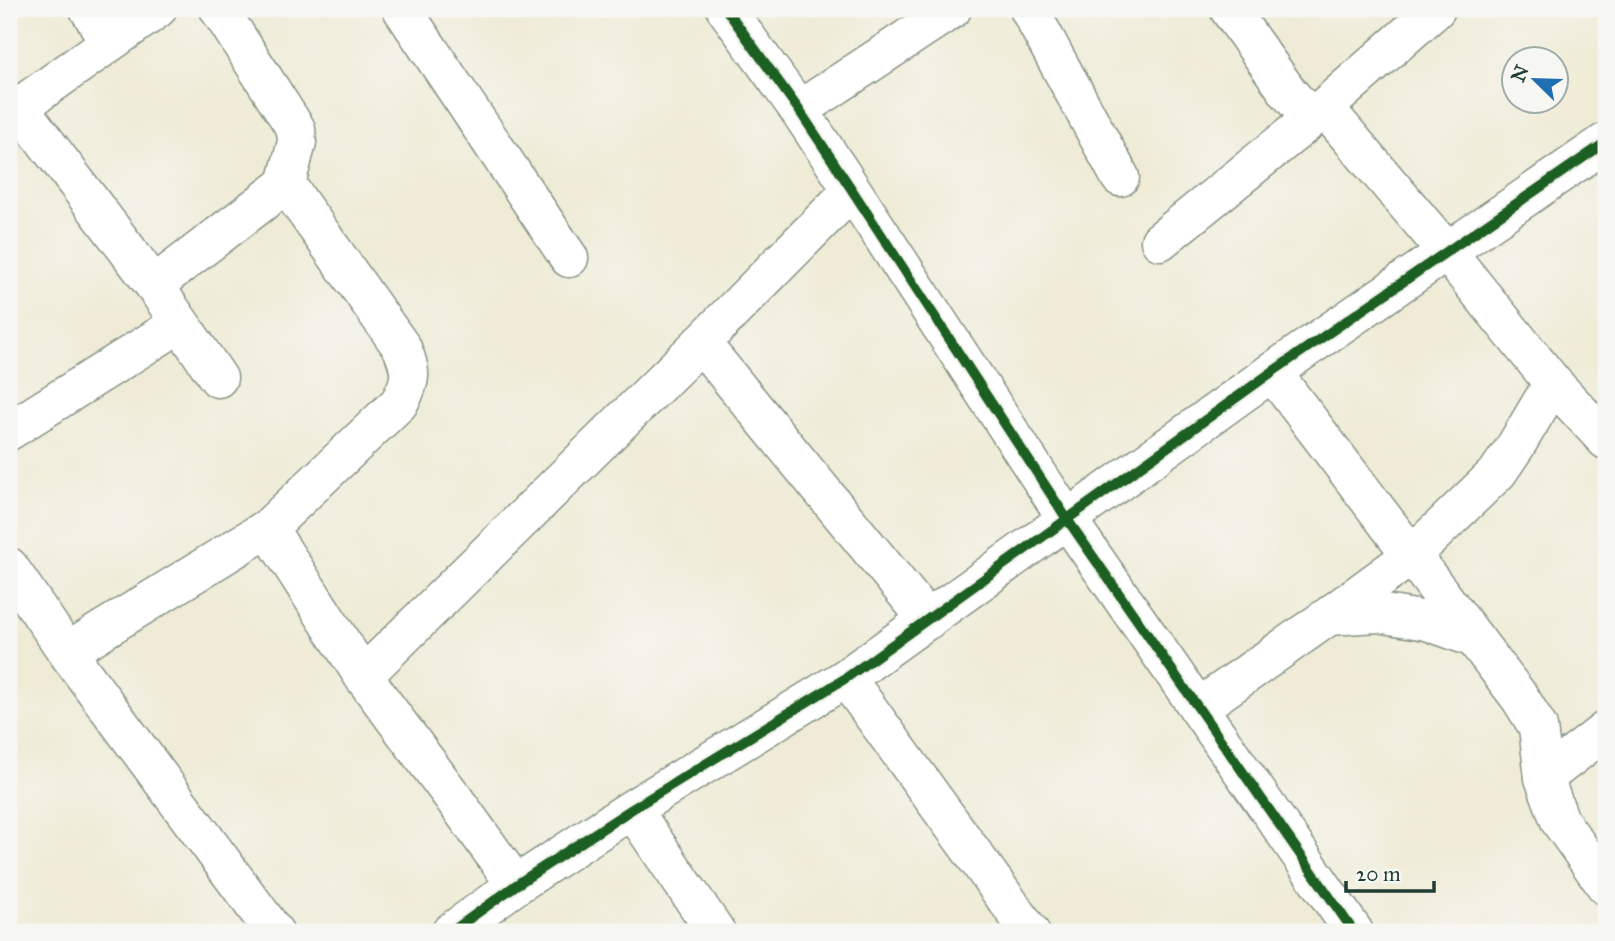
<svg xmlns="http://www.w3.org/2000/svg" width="1615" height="941" viewBox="0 0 1615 941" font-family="'IM FELL Great Primer',serif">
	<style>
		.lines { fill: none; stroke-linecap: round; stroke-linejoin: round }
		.minor-casing { stroke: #879485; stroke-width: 41 }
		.minor { stroke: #fff; stroke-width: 38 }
		.cycleway-casing { stroke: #f6f6f2; stroke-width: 15 }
		.cycleway { stroke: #1b5e20; stroke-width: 10 }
	</style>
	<rect width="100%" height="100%" fill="#f6f6f2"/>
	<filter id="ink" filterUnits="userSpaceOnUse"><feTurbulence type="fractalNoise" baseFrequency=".0143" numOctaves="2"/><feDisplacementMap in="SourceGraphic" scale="14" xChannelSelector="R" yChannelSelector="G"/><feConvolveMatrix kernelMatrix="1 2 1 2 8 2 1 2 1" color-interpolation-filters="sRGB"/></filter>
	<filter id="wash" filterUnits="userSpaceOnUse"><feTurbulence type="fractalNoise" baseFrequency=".00686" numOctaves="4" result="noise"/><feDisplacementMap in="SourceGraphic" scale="28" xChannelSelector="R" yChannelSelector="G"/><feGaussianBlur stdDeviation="1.57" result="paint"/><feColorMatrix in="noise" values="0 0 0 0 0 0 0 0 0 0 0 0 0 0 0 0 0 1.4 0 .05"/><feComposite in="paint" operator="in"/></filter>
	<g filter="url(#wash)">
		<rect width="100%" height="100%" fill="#efebd6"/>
	</g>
	<g filter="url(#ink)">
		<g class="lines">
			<defs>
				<path id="minor" d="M89,9L109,42
					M402,9L569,258
					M726,9L799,110L852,190L1067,519L1354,932
					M1029,9L1120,177
					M1229,9L1288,92L1311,119L1436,9
					M19,107L154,285L218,378
					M1324,107L1447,252L1553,383L1606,440
					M799,110L952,9
					M9,114L157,9
					M1160,241L1311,119
					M154,285L286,184
					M701,343L928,620
					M1272,372L1520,698L1538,727L1544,778L1560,821L1606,886
					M9,431L179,324
					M268,528L363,676L452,796L516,885
					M9,567L67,652L274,932
					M1329,616L1378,613L1427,621L1474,638
					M67,652L268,528L399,403C412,380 412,372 402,348L286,184L297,142L296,129L219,9
					M363,676L701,343L852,190
					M846,678L1030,932
					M1198,708L1329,616L1412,555L1498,472L1515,447L1553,383
					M1544,778L1606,730
					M632,809L716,932
					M451,932L516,885L632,809L846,678L1272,372L1606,142"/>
			</defs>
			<use href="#minor" class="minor-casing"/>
			<use href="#minor" class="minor"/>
			<defs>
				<path id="cycleway" d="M726,9L799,110L852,190L1067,519L1354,932
					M451,932L516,885L632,809L846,678L1272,372L1606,142"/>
			</defs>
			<use href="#cycleway" class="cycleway-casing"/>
			<use href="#cycleway" class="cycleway"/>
		</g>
	</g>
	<rect width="1615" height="941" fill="none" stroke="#f6f6f2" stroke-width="35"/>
	<g transform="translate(1535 80) rotate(293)"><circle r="33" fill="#f6f6f2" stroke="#a0aca6" stroke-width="2"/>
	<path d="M0-5L12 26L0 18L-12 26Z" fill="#1f6fb2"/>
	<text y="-10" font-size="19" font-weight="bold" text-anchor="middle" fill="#1f3d34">N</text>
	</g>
	<path d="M1346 881v10h88v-10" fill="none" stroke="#1f3d34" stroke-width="3.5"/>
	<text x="1356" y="881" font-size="21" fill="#1f3d34" stroke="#f6f6f2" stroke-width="5" paint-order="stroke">20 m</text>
</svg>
